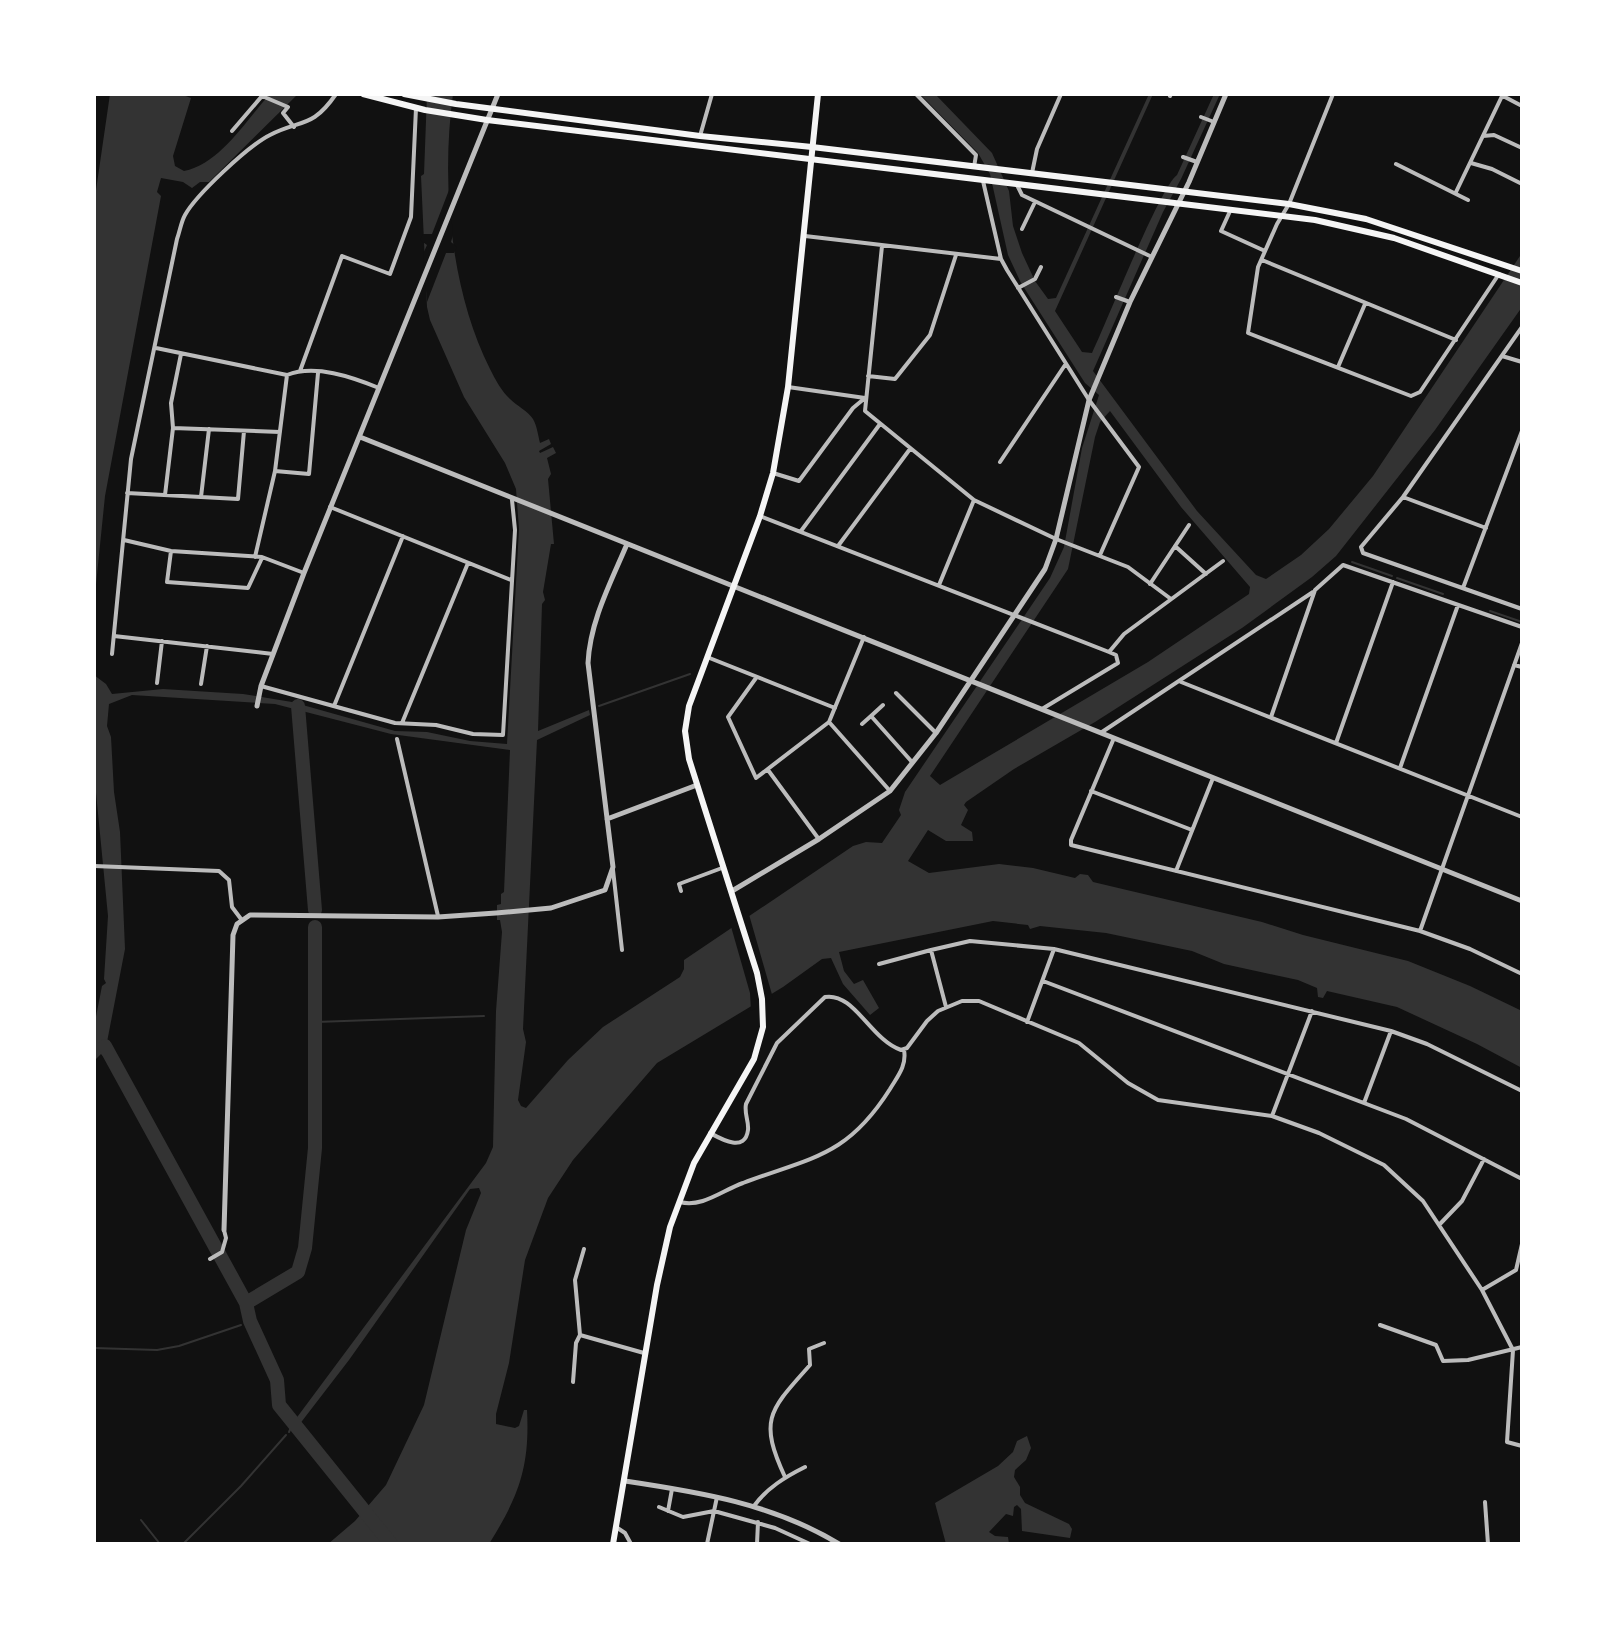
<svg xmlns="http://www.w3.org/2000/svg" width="1616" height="1638" viewBox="0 0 1616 1638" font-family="Ubuntu,sans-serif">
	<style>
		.water { fill: #333; fill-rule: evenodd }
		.pier { fill: #111 }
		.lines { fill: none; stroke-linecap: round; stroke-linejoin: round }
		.stream { stroke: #333; stroke-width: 2 }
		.river { stroke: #333; stroke-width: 14 }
		.minor { stroke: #bcbcbc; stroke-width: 4 }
		.tertiary { stroke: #bcbcbc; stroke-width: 5 }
		.secondary { stroke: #f5f5f5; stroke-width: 6 }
		.primary { stroke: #f5f5f5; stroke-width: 6 }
	</style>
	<rect width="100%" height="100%" fill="#111"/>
	<path class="water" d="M110,94H180L191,98L173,156L175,166L184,171C220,164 246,120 270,94H298L209,182H200L192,188L183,182L161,178L157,192L161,196L105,496L94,604V204Z
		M427,94H453C441,182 450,289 490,369C495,379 502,392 510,399C517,406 528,411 533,419C537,426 538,435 540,443L549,439L551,444L539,451L540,453L553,447L556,453L547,458L551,474L548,479L554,544H551L543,592L545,600L542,604L538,731L589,710L590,715L537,740L523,1029L526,1042L518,1100L521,1106L526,1108L568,1060L603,1027L680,977L684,969V960L853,846L866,842L882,843L901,815L899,810L905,792L1050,578L1064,547L1082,448L1099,395L1085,383L1021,283L1008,255L990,174L978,153L920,94H935L992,153L1009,191L1013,226L1022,253L1035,281L1048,299L1056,298L1149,94H1153L1055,311L1082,352L1092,353C1106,324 1160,187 1177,175L1214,94H1220L1181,179L1163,212L1093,371L1197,511L1256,575L1266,579L1301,555L1329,529L1373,476L1522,253V307L1435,430L1336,556L1312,577L1242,628L1095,722L1014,769L966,802L964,805L968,810L961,825L972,832L973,841H946L928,830L908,861L929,873L999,864L1033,868L1075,878L1080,874L1088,875L1093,882L1262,922L1303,935L1408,961L1470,986L1522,1011V1068L1477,1044L1397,1007L1327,991L1323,998L1318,997L1317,988L1298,980L1224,964L1192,951L1106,933L1040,926L1030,929L1028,925L993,921L839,952L844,971L854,984L863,980L879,1008L870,1015L843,984L831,958L822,959L783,987L657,1063L573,1160L548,1198L525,1260L509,1363L496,1414V1424L515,1428L519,1426L524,1410H527C530,1467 519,1496 489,1544H328L355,1521L386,1485L424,1405L466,1230L481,1193L479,1188L470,1189L349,1360L299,1425L295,1420L486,1163L493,1147L496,1011L502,932L500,920H497V905L501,904V894L504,892L510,750L391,734L275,704L132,695L109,704L107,726L111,737L114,792L120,832L125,949L107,1042L116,1057L110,1063L101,1054L94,1061V1027L102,986L106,983L104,979L108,916L94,772V675L106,684L112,694L163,689L243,694L292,702L395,731L427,732L470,741L507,744L519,529L516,489L505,463L464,397L430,320L427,307L421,176L424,174ZM1110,411L1181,507L1250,587L1249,594L1148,662L940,785L930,776L1068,569L1095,437L1100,422Z
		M1027,1436L1031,1448L1026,1460L1015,1470L1014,1477L1020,1487V1495L1025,1503L1069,1524L1072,1529L1070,1538L1022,1531L1021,1509L1017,1505L1014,1507L1013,1516L1006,1514L989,1532L995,1536L1008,1537L1009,1544H946L935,1503L998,1466L1013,1452L1017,1441Z"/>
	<path class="pier" d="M449,190L453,235L451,242L457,247L454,253H446L427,302L423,254L427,245L420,240L423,234H432Z
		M748,911L773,998L751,1011L750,993L730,923Z"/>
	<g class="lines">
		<path class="stream" d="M1352,562L1392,576
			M1397,578L1443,594
			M1490,611L1522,622
			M599,706L690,674
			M316,1022L484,1016
			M246,1323L250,1321
			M94,1348L157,1350L179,1346L241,1325
			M289,1432L293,1423L296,1422
			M141,1520L160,1544
			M183,1544L241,1486L286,1435"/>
		<path class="river" d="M298,706L315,910
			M105,1046L246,1303L250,1321L277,1380L279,1405L391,1544
			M246,1303L298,1272L305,1248L315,1148V927"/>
		<path class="minor" d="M916,94L976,155L974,167
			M1333,94L1289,204L1277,224L1258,267L1248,333L1411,396L1420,392L1499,274
			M1170,96L1171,94
			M1503,96L1522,106
			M1201,117L1214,122
			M232,131L262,96L288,107L283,113L294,127
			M700,136L712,94
			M1483,136L1494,135L1522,148
			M1183,157L1197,162
			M1471,163L1492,169L1522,184
			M1396,164L1468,200
			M1032,173L1037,149L1061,94
			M983,181L1001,259L1007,270L1089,400L1139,467L1100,555
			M1017,185L1022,195L1152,257
			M1456,192L1503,94
			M1231,209L1221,231L1265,251
			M1022,229L1035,202
			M805,236L1001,259
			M882,246L865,411L974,500L1056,539L1128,567L1171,599
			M1262,260L1456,340
			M1018,288L1035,279L1041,267
			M1116,297L1130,302
			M1522,327L1403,497L1361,547L1363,553L1522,609
			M156,348L287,375C315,364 352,377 379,388
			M1502,356L1522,362
			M1338,367L1365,304
			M300,371L342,256L390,274L411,217L416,108
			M868,376L895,379L930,335L956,255
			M788,387L865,398
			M173,428L280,432
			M1000,462L1065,365
			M275,471L309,474L318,373
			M773,473L799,481L853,408L865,398
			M127,493L238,499L244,431
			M165,495L173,428L171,403L181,354
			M201,497L209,429
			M1403,497L1486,528
			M330,507L511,580
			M760,516L1109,652L1124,634L1223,561
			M801,531L880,424
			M124,540L171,551L262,557L304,573
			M838,546L910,449
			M1175,546L1206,574
			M171,551L167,582L248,588L262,558
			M255,557L275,471L287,375
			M1150,584L1189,525
			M939,585L974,500
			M1463,588L1522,431
			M114,636L273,654
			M112,654L131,459L177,239C180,231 181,222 185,215C196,195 248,146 270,135C301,119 312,129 336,94
			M707,657L835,708
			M1514,665L1522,667
			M756,678L728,717L756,778L829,722L864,637
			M1181,682L1522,817
			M157,683L162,641
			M201,684L207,646
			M261,686L395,723L436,725L473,734L503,735L515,530L512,500
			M896,693L936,733
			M883,705L871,716L912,762
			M334,706L403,536
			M1042,709L1118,663L1116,655L1109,652
			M1271,717L1315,590L1343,565L1522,627
			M829,722L890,791
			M402,723L468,563
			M862,724L871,716
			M1102,732L1313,592
			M1114,738L1071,840V845L1420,931L1470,949L1522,974
			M397,739L438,916
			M1336,743L1393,582
			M1400,768L1458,605
			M768,770L818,838
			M1091,791L1192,830
			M94,866L219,871L229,880L232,907L241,919
			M613,870L622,950
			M1176,871L1213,778
			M681,891L679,884L722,868
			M1420,931L1522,643
			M879,964L931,950
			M1043,981L1406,1119L1522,1179
			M946,1007L931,950L970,941L1054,949L1391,1031L1427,1044L1522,1091
			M1027,1022L1054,949
			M1364,1103L1391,1031
			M1272,1116L1312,1011
			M710,1133C721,1139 745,1153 748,1130C749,1121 744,1114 746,1104L777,1043L825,997C854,992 871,1040 901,1050L907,1048L927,1021L938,1011L962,1001H979L1079,1043L1128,1083L1158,1100L1272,1116L1319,1133L1384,1165L1423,1201L1482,1290L1513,1350L1507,1442L1522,1446
			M680,1202C702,1208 723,1190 743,1183C812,1157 847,1157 890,1089C897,1077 907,1066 904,1050
			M1439,1225L1462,1201L1484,1159
			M210,1259L222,1252L226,1238L224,1230
			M1482,1290L1516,1270L1522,1244
			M1380,1325L1436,1345L1443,1361L1468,1360L1522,1347
			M580,1335L575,1280L584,1249
			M573,1382L576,1343L580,1335L644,1353
			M785,1477C758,1419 770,1410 810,1365L809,1349L824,1343
			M1485,1502L1488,1544
			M754,1506C767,1488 785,1477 805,1467
			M659,1507L683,1517L714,1511L775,1528L810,1544
			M668,1511L672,1489
			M616,1527L625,1533L631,1544
			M707,1544L717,1497
			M757,1544L758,1522"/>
		<path class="tertiary" d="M360,437L1522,901
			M257,706L261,686L304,573L498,94
			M607,819L697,785
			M732,891L819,839L890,791L936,733L1045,569L1056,539L1089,400L1130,302L1189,182L1226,94
			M224,1230L233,935L237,924L250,915L438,917L496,913L551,908L605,890L613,867L588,663C590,621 611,582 627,544
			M625,1481C699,1492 774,1504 839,1544"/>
		<path class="secondary" d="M613,1544L657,1285L670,1227L694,1163L754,1059L763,1027L762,999L757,973L689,759L685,731L689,706L760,516L773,473L788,387L818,94"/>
		<path class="primary" d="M363,94L425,110L487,120L1315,220L1394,238L1522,283
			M404,94L456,104L700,136L812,147L1289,204L1366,219L1522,271"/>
	</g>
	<rect width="1616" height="1638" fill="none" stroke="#ffffff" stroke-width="192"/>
</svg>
